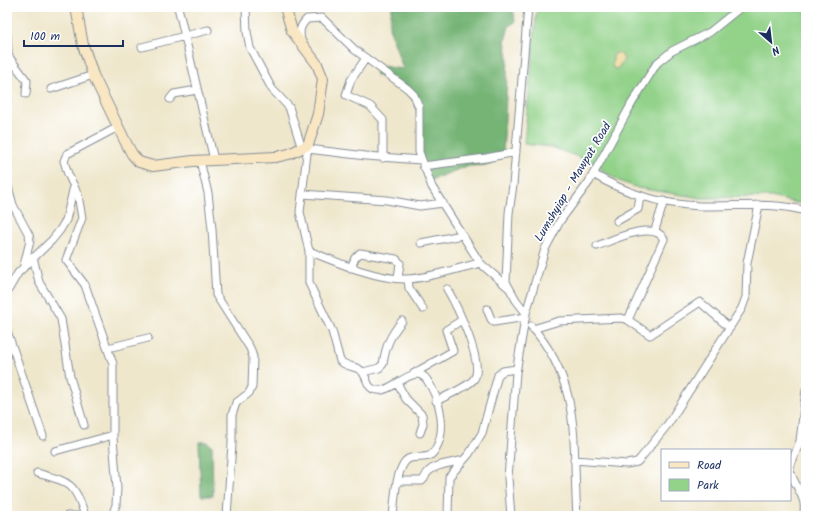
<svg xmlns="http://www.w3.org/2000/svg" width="813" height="523" viewBox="0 0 813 523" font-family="Kalam,sans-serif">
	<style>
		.green { fill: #92d289; stroke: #568074 }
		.forest { fill: #75b475; stroke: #48726a }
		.sand { fill: #eeda9e; stroke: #84847e }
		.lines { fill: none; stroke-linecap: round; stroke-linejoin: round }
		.street-casing { stroke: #858b95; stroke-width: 9 }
		.secondary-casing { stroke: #858b95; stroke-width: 12 }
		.street { stroke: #fff; stroke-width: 7 }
		.secondary { stroke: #f9e7c3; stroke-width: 10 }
		.labels { text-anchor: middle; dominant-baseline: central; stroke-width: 3.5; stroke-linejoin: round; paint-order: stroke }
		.street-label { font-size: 12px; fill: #1b2f5e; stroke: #fff }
	</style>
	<rect width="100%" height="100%" fill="#fff"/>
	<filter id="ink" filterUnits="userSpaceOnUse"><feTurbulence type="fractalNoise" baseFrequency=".025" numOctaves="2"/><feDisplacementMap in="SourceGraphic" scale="8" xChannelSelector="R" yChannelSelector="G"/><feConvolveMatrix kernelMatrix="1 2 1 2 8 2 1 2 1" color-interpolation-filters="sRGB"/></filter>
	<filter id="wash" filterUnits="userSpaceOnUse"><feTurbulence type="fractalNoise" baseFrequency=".012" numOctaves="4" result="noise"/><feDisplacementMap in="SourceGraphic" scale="16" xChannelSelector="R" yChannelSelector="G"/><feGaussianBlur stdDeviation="0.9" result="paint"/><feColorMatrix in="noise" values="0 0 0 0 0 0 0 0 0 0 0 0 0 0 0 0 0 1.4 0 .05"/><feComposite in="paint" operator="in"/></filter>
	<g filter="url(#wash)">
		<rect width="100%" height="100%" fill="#efe7cc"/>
		<path class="green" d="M537,7H806V205L771,197L701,198L638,188L619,181L595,165L576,156L551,147L524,144Z"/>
		<path class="forest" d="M392,7H468L473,12L482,7H513L515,22L509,26L505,41L508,57L503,156L489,165L467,166L426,182C416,152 430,105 399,84C393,80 383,78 376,75L373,65L403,69L389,27Z
			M199,442H207L212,446L213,496H201Z"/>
		<path class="sand" d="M618,53L622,55L624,60L617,69L613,68L612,64L614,54Z"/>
	</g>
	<g filter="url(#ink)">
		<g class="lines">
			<defs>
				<path id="street" d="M178,7L214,160
					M246,7L247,32L250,48L272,89L289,107L302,149
					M7,34L9,74L7,100
					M301,40C299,31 300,26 307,19L322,18L355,50L408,89L414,95L419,107V152L432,187L480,263L509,288
					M142,47L208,30
					M9,57L27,81L26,94
					M366,58L351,80L346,95L370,106L383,120V158
					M51,89L93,75
					M170,99L174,94L197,90
					M308,145L300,212L309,251V283L332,331L340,361C346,366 352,366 359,369C370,375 363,392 382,390C396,388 416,363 427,380C439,398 446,424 438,444C436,448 434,454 429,456C421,459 410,454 404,463C395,477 395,499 393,516
					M308,149L366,156L421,160
					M200,161L208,193L212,229L216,295L250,348L253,357L252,387L249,393L236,403L232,415V444L227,516
					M423,166L486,158L516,152
					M593,174C627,194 660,204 700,206C736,207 771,201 806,211
					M7,183L13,205L29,235L30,241L24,265
					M302,194L387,200L420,206L443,203
					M617,221L638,209L640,196
					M655,230L664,201
					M421,243L462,235
					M597,246C612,240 654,220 664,239L628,320
					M309,251C336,262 378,280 407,279C430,278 458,268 480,263
					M33,257L39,282L61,319L70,377L84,425
					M351,268L355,258L360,253L396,259L400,263L398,278
					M408,279L409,288L423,309
					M7,292L18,273L52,240L60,230L66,220L74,186
					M487,309L491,319L494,322L526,317
					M526,313L516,300L506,282L509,213L513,185L528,7
					M531,326C583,384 572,445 577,516
					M533,329L559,321L621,318L628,320L650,335L700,302L730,328
					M7,331L43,436
					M108,348L148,338
					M363,372L379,368L383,364C386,345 390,336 402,321
					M413,374L453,351L446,330L462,320
					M397,383L406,399L422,415L423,424L420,433
					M436,401C446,396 468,387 474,379C485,364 456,304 447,289
					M55,451L113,435
					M574,460L627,464L637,462L640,459L668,424L742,308L746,297L747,263L759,205
					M790,467L800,441L806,390
					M790,470C794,487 809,498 803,516
					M37,473C69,482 75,482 85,516
					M398,481H422C426,478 425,474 429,471C436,464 453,463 463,460
					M67,516H85
					M112,516L116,505L117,488L113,438V364L85,285L66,260L82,218L78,195L68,174L64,161L67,154L118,127
					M448,516L449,477L469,454L482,433L498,375L503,371L516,369
					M511,516L508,478L516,373L526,313L545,249L560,221L589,182L632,103L657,63L672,51L710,32L741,7"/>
				<path id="secondary" d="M76,7L83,45L93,75L126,143L132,154L139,162L153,166L193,161L276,157L289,154L308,145L318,114L323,79L317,64L292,31L285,7"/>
			</defs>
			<use href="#street" class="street-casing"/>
			<use href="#secondary" class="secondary-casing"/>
			<use href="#street" class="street"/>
			<use href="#secondary" class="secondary"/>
		</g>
	</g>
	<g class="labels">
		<g class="street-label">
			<text transform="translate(573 182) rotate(-59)">Lumshyiap - Mawpat Road</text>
		</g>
	</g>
	<rect width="813" height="523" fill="none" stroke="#fff" stroke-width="24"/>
	<rect x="661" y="449" width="130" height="52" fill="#ffffff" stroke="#a4acbf"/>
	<rect x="669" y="462" width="20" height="6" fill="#f9e7c3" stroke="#a4acbf"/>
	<text x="697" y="469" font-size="12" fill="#1b2f5e">Road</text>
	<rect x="669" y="479" width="20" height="12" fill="#92d289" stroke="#a4acbf"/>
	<text x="697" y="489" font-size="12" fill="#1b2f5e">Park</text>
	<g transform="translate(771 42) rotate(152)" stroke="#ffffff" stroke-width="3" paint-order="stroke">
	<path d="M0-3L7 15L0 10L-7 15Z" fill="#1b2f5e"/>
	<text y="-6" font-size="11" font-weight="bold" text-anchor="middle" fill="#1b2f5e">N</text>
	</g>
	<path d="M24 40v6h99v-6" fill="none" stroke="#1b2f5e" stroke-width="2"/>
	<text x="30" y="40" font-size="12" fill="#1b2f5e" stroke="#ffffff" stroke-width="3" paint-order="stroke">100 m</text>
</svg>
